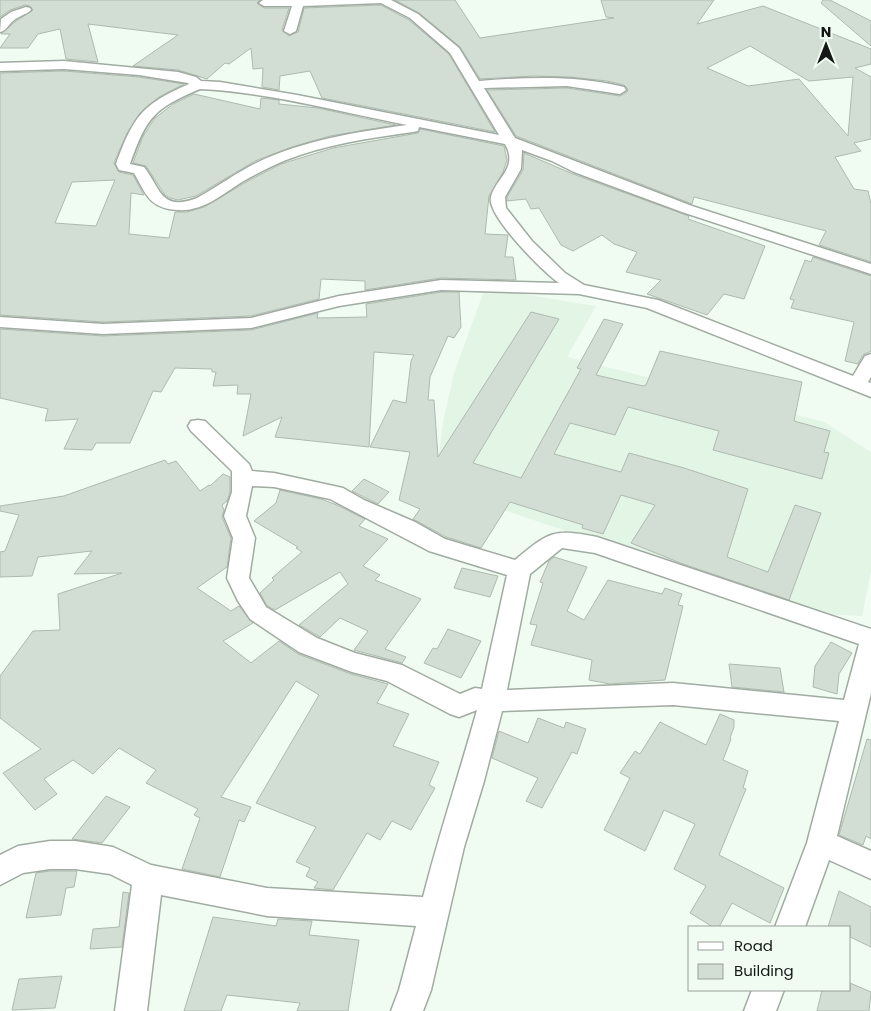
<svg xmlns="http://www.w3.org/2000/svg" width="871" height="1011" viewBox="0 0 871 1011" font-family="Poppins,sans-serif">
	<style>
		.built { fill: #e3f5e5 }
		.building { fill: #d2ddd3; stroke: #aeb9b0; fill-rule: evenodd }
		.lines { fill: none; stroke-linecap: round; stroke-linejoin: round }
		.street-casing { stroke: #a0aba2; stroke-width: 3 }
		.street { fill: #fff; fill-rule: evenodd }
	</style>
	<rect width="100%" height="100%" fill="#f0fbf2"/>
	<path class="built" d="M485,288L596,306L567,357L824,422L871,452V571L862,616L821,614L777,602L435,487L443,422L454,373Z"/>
	<path class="building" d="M0,0H260L257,3L264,8H289L282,30L289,36L298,32L304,8L381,5L409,20L449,54L495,132L322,98L310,71L280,76L279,90L262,87L263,68L253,69L251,48L229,64L225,63L207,79L178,70L133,66L178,35L88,24L98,62L66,59L60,29L38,34L28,48H0L10,34H1L16,21L33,10L30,6L25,5L10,10L0,17Z
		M395,0H455L480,38L614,18L606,17L601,0H714L697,24L763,6L871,49V64L855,68L871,77V139L854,143L861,151L835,157L854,189L868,191L871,204V262L819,245L826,231L694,197L692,204L516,136L487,90L567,88L620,96L627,92L628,89L624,85L607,81L570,77L534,76L480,79L460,47L419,13ZM750,46L809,81L853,77L848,136L799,79L748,86L707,68Z
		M823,0H830L871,21V46L821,3Z
		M64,71L139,77L184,84L159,97L140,113L127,133L114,163L119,172L133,175L144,195L131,193L129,234L169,238L175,212H187L204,207L248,181L281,164L333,148L418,133L420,129L504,146L507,160L503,172L489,196L485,234L508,235L505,257H513L516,280L441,278L365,290V281L321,279L319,299L251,316L103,322L0,315V73ZM115,180L96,226L55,223L72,182Z
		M194,94L260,109L261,98L279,100V104L318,108L396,125L330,136L292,147L255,161L196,196L178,200L170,198L165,195L146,166L133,163L143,136L155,118L173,104Z
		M524,153L573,174L689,216L688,219L765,246L744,299L724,294L707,315L647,294L661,280L626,272L637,252L614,244L602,235L573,251L561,245L539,208L531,209L526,199L507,201V197L523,170Z
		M813,257L871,276V351L863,355L858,364L845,361L854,322L791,308L794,300L790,299L805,260L811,262Z
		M441,292H459L461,327L454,338L448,336L430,377L428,400H434L438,457L531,312L559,319L473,463L521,478L581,369L577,368L604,319L623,324L596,375L643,386L646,385L660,351L802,382L794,421L830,431L824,452L829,453L822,479L713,450L719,431L628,407L615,435L570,423L554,454L621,472L629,453L684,468L748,489L727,557L768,572L795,505L821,513L789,600L683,564L631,543L655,505L621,495L603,534L582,528L583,525L510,502L481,548L446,537L413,519L420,509L399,500L410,452L370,447L393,400L406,403L411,361L414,355L374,352L369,447L275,437L282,417L243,436L251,394H237L238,385L213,386L216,372H212V369L175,368L161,392L153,391L130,443H96L92,450L64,449L78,419L45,421L48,409L0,398V329L103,336L251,330L318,313L317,318L367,317L366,304Z
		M165,460L168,464L176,461L200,491L209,485L210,486L223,474L230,477V492L227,501L222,505L224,510L222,517L231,538L227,567L197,588L231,611L239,606L253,623L223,641L251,663L279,641L298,654L351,674L388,684L377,703L409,714L393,746L439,762L429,785L435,788L411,830L392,821L380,840L367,833L333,890L314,888L318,882L306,876L310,868L296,862L316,827L256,803L319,695L296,681L221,797L251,807L244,822L239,820L220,877L182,869L200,818L194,815L198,809L146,783L156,770L119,748L93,774L73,760L44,779L57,794L35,810L3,773L41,749L0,718V676L33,631L60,630L58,594L122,573L74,574L92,551L38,557L32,576L0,577V552L5,551L19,515L0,511V506L64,496Z
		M364,479L389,492L378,504L352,491Z
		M280,490L321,499L337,505L365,519L359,526L388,539L363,566L380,575L375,580L421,599L385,649L406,657L402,663L354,650L368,631L340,618L320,637L299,625L348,584L340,572L275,610L267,606L260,593L274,580L272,578L302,552L296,548L298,547L254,521L276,503Z
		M554,557L587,567L567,611L584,620L608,580L662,594L665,588L682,594L678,605L683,606L665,680L610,684L589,680L592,660L531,645L537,625L530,624L543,583L540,582L549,561Z
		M462,568L498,576L490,597L454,588Z
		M448,629L481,641L461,678L424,663L433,648L437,649Z
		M831,642L852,653L839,674L837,694L813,687L815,666Z
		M729,664L780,668L784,692L732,687Z
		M720,714L734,720V727L730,738L731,739L723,760L748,771L743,788L746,789L719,855L784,888L770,923L732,903L719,927H713L690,913L706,886L674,869L695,824L664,810L645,851L604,830L630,778L620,773L635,751L640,754L660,722L706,745Z
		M538,718L564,728L566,722L586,729L577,754L572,752L542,808L526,801L538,778L492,758L499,731L528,743Z
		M867,739L871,740V839L866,836L863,845L839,835Z
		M106,796L130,807L102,843L72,839Z
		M50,871H77L74,887L66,888L61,915L26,918L36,873Z
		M839,891L871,907V947L850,937V927H828Z
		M123,892L129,893L122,947L90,949L93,929L119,927Z
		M213,917L276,926L278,919L312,921L309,935L359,940L348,1011H297L300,1003L227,995L221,1011H184Z
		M62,976L55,1008L12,1010L19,979Z
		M850,983L871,992L869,1011H817L822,990H850Z"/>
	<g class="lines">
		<defs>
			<path id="street" d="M391,0L418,14L459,48L479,81C528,77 577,75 624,87L626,90L620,94L567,86L484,88L515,138L692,206L871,264V274L682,212L574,172L552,161L522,150L521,169L505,197L506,208L532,241L565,273L584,285L658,300L853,376L865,356L871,354V377L868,382L871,383V397L647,308L579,294L441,290L339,306L251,328L103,334L0,327V317L103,324L251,318L339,296L441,280L559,283C544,273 486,215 491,197C495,179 519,168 505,144L419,127L418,131L413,132C370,138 327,144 286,160C271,166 256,174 242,182C221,195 203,212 177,210C149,208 146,194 134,173L119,170L116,164C134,116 141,105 189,84L188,83L139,75L64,69L0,71V63L64,61L178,72L196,77L201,81L220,82L297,95L499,135L450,53L410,18L381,3L303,6L296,31L290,34L284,31L292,6H264L259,3L263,0ZM200,89C267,92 341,112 407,125C356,132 304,140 256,163C236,173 217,187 197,198C161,212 161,189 144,167L130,164C147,117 153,109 200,89Z
				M26,7L30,8L31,10C26,15 18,16 13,21C8,25 6,31 0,32L1,19L11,12Z
				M198,420L205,421L249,464L252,471L274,473L343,488L364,500L415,522L445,539L515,560C549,532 553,528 597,537L871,629V693L837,836L871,851V879L829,860L805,927H775L807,843L839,721L673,705L502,711L484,781L464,847L431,990L423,1011H391L399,990L416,926L267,916L161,895L147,1011H115L132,885L110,874L75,869H50L23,873L0,885V855L18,846L50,841H75L113,847L151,865L267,888L423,897C439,834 460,772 477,710L459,717L450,714L387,681L352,672L299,652L250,619L238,601L227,578L233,538L224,516L232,492V471L191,431L188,426L191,421ZM252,486L274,487L330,499L429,551L507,575L482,689L475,688L460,694L402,665L355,653L317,638L266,607L249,578L255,538L246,516ZM562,548L595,553L859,644L844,700L673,683L507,690L530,574Z
				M752,990H784L776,1011H744Z"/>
		</defs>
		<use href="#street" class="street-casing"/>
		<use href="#street" class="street"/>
	</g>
	<rect x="688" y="926" width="162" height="65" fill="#f0fbf2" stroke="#98a09a"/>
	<rect x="698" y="942" width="25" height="8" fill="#ffffff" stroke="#98a09a"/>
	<text x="734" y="951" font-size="15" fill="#141815">Road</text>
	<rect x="698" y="964" width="25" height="15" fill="#d2ddd3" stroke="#98a09a"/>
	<text x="734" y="976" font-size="15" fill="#141815">Building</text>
	<g transform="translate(826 45)" stroke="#f0fbf2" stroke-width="4" paint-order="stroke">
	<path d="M0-4L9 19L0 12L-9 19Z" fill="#141815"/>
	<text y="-8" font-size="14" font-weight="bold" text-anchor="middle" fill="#141815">N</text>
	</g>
</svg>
